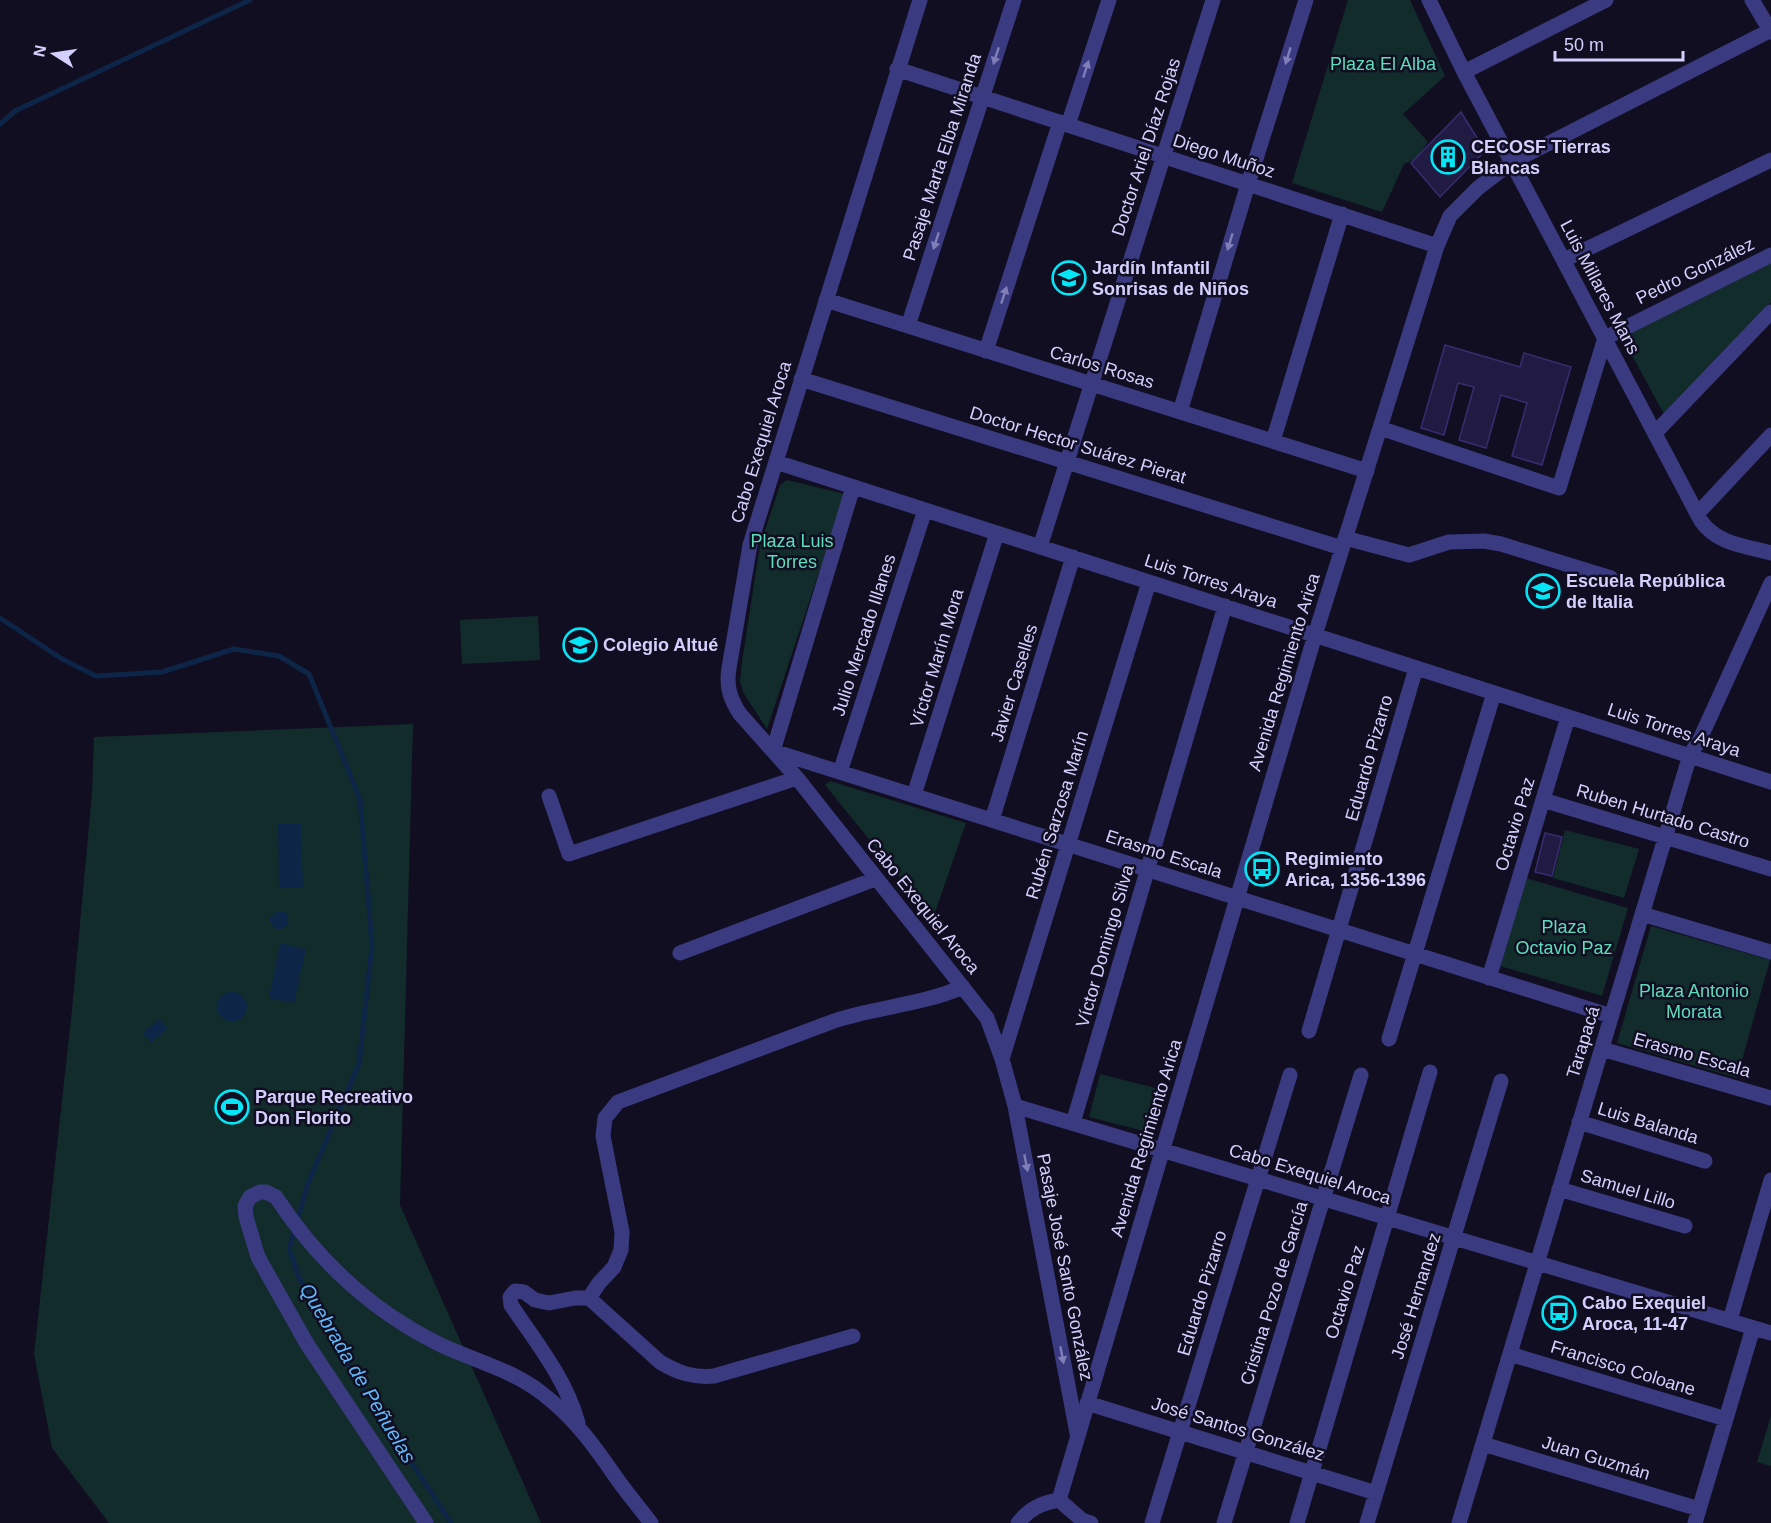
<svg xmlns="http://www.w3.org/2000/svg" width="1771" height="1523" viewBox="0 0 1771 1523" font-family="Arial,sans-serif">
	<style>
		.green { fill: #112c2a }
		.water { fill: #0d2547 }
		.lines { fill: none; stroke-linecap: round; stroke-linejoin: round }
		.stream { stroke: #0d2547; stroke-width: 5 }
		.building { fill: #211a43; stroke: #382d6f; stroke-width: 1.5 }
		.minor { stroke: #3a3a81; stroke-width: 15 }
		.oneway { fill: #7f7eb9 }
		.labels { text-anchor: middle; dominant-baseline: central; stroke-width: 5; stroke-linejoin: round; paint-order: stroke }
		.park-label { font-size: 18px; fill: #5dddb9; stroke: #110e22 }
		.street-label { font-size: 18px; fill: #d4d0fe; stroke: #110e22 }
		.poi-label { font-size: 18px; font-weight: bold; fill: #d4d0fe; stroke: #110e22; text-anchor: start }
		.water-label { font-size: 20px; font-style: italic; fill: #60b9fc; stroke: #110e22 }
	</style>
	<rect width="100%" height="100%" fill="#110e22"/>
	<path class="green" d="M1348,0H1410L1445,76L1403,114L1428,142L1417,158L1404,164L1382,212L1292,183Z
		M1771,261V302L1664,414L1622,337Z
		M787,480L845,494L767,729L744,694L740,681L742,662L760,545L780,485Z
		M538,616L540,660L462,664L460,620Z
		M413,724L400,1205L541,1523H109L52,1448L34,1354L72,1010L92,793L94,737Z
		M830,781L966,823L933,918L825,785Z
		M1565,830L1639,849L1624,898L1553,878Z
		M1526,878L1628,908L1602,996L1500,966Z
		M1651,926L1770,960L1737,1078L1617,1043Z
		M1100,1074L1163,1090L1152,1133L1089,1117Z
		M1771,1416V1466L1757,1462Z"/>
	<path class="water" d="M278,824H301L303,887L279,888Z
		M278,911L286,912L289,924L281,930L274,928L269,919Z
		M280,943L306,949L294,1003L269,998Z
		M217 1007a15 15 0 1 1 30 0a15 15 0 1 1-30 0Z
		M159,1019L168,1028L151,1043L143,1033Z"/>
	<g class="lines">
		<path class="stream" d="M0,124L15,111L250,0
			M0,618L62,659L96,676L162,672L234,649L279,656L309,674L360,799L372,945L359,1064L308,1183L289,1249L298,1275L337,1348L451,1523"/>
	</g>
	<path class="building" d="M1461,112L1485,151L1440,197L1411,163Z
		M1445,345L1520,367L1524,353L1571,367L1542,465L1512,456L1527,403L1501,395L1486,448L1459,440L1474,387L1458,383L1444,435L1421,428Z
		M1545,833L1562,837L1552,876L1535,872Z"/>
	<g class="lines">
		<path class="minor" d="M920,0L750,545L729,668C726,686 730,699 740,714L797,778L987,1018L1002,1059L1015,1106L1077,1433
			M1429,0L1464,72L1701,521C1717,544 1745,546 1771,553
			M1752,0L1771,32
			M897,69L1437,246
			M1464,72L1606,0
			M1068,125L1109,0
			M1564,260L1771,160
			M826,300L1367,471
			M908,326L1014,0
			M986,351L1060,122
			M801,379L1342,548
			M1180,412L1248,184L1306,0
			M1380,428L1559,488L1605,338L1771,255
			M1655,433L1771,312
			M1273,441L1342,214
			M776,462L1771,782
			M853,487L773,751L1611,1016
			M1698,513L1771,435
			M1345,538L1409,555L1449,542L1484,541L1501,544L1611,578
			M1040,547L1213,0
			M840,772L925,510
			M914,795L997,533
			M549,796L569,854L797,778
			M1543,800L1771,869
			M992,820L1073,557
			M1642,914L1771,952
			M680,953L875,879
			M1489,978L1568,717
			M1309,1031L1416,668
			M1389,1039L1494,693
			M1602,1049L1771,1098
			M1002,1059L1149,582
			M1015,1106L1771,1333
			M1579,1122L1705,1161
			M1073,1123L1225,606
			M1559,1189L1685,1226
			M589,1298L599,1283L614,1267L621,1250L622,1232L603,1136L605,1118L618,1102L834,1021C876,1007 921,1005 963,987
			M1730,1320L1771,1180
			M1510,1354L1726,1419
			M1087,1403L1376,1493
			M578,1423C566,1379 536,1342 511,1305L510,1297L515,1291L524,1292L535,1300L549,1303L575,1298H589L660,1362C678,1373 694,1378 714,1376L853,1336
			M1483,1444L1699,1509
			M1059,1500L1315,635L1437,246L1450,216L1478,188L1512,162L1771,30
			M1059,1500L1082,1520L1091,1523
			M426,1523L307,1344L258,1257L246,1217L245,1206L250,1197L260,1192H266L276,1197C317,1260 373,1312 441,1345C475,1361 513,1370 543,1394C574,1418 593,1444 615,1476C626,1492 639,1507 651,1523
			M1018,1523C1029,1509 1041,1503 1059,1500
			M1152,1523L1290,1075
			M1224,1523L1361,1075
			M1297,1523L1430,1072
			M1367,1523L1501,1081
			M1459,1523L1690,755L1700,739L1771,583
			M1695,1523L1753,1328"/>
	</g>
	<defs><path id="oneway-solid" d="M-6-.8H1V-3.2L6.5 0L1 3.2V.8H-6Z" transform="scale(1.5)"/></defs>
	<g class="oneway">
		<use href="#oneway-solid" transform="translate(996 56) rotate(108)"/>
		<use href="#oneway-solid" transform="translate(1288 56) rotate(107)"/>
		<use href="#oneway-solid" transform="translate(1086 69) rotate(-72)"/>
		<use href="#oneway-solid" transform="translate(936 241) rotate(108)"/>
		<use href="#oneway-solid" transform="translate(1230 242) rotate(107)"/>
		<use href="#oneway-solid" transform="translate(1004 295) rotate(-72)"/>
		<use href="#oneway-solid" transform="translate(1026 1163) rotate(79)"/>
		<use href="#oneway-solid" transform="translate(1062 1355) rotate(79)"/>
	</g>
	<defs>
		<symbol id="building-ring" viewBox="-11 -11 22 22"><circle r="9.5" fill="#110e22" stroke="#04e6f6" stroke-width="1.5"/><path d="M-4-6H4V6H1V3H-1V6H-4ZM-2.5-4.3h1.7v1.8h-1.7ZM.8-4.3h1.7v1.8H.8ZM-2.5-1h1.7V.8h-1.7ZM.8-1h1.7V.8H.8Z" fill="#04e6f6"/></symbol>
		<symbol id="school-ring" viewBox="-11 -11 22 22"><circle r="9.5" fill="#110e22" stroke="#04e6f6" stroke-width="1.5"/><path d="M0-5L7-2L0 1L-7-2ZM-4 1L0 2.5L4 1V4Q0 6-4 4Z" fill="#04e6f6"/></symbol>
		<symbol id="bus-ring" viewBox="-11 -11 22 22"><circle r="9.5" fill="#110e22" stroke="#04e6f6" stroke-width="1.5"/><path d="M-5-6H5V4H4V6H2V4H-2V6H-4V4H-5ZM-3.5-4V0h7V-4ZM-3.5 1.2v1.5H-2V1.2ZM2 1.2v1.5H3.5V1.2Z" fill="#04e6f6"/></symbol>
		<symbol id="stadium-ring" viewBox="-11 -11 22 22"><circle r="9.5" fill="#110e22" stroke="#04e6f6" stroke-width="1.5"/><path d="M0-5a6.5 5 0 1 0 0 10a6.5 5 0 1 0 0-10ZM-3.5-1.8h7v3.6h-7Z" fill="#04e6f6"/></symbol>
	</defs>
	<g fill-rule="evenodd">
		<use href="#building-ring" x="1429" y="138" width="38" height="38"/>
		<use href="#school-ring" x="1050" y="259" width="38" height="38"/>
		<use href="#school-ring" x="1524" y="572" width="38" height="38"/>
		<use href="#school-ring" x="561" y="626" width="38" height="38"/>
		<use href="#bus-ring" x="1243" y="850" width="38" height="38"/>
		<use href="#stadium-ring" x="213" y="1088" width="38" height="38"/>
		<use href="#bus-ring" x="1540" y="1294" width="38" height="38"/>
	</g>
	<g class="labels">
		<g class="park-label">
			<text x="1383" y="64">Plaza El Alba</text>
			<text x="792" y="541">Plaza Luis<tspan x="792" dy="21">Torres</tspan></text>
			<text x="1564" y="927">Plaza<tspan x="1564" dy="21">Octavio Paz</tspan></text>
			<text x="1694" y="991">Plaza Antonio<tspan x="1694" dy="21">Morata</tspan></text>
		</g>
		<g class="street-label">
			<text transform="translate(1146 147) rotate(-72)">Doctor Ariel Díaz Rojas</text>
			<text transform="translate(1224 156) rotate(18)">Diego Muñoz</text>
			<text transform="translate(942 157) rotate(-72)">Pasaje Marta Elba Miranda</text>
			<text transform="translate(1695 271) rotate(-26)">Pedro González</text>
			<text transform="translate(1600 287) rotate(62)">Luis Millares Mans</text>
			<text transform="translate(1102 367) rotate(17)">Carlos Rosas</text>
			<text transform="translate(761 442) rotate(-73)">Cabo Exequiel Aroca</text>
			<text transform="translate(1078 445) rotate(17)">Doctor Hector Suárez Pierat</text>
			<text transform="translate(1211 581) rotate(18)">Luis Torres Araya</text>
			<text transform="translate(864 635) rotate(-72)">Julio Mercado Illanes</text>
			<text transform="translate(937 658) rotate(-73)">Víctor Marín Mora</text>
			<text transform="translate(1284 672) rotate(-73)">Avenida Regimiento Arica</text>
			<text transform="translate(1014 683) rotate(-73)">Javier Caselles</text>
			<text transform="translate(1674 730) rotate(18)">Luis Torres Araya</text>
			<text transform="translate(1369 758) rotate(-74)">Eduardo Pizarro</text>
			<text transform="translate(1057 815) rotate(-73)">Rubén Sarzosa Marín</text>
			<text transform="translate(1663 816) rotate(17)">Ruben Hurtado Castro</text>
			<text transform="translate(1515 824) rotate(-73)">Octavio Paz</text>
			<text transform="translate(1164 854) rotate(18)">Erasmo Escala</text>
			<text transform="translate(923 906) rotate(51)">Cabo Exequiel Aroca</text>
			<text transform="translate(1105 946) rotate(-74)">Víctor Domingo Silva</text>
			<text transform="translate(1583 1042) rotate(-73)">Tarapacá</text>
			<text transform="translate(1692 1055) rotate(16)">Erasmo Escala</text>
			<text transform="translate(1648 1123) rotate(17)">Luis Balanda</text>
			<text transform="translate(1146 1138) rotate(-73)">Avenida Regimiento Arica</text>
			<text transform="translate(1310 1174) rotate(17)">Cabo Exequiel Aroca</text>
			<text transform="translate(1628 1189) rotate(17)">Samuel Lillo</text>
			<text transform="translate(1065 1267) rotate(79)">Pasaje José Santo González</text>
			<text transform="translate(1345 1292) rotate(-73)">Octavio Paz</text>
			<text transform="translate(1202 1293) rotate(-73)">Eduardo Pizarro</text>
			<text transform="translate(1274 1293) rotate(-73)">Cristina Pozo de García</text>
			<text transform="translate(1416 1296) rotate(-73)">José Hernandez</text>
			<text transform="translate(1623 1368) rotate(17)">Francisco Coloane</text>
			<text transform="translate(1238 1429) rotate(17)">José Santos González</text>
			<text transform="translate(1596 1458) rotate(17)">Juan Guzmán</text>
		</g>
		<g class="poi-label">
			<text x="1471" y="147">CECOSF Tierras<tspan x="1471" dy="21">Blancas</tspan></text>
			<text x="1092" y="268">Jardín Infantil<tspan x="1092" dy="21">Sonrisas de Niños</tspan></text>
			<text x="1566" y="581">Escuela República<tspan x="1566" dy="21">de Italia</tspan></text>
			<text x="603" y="645">Colegio Altué</text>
			<text x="1285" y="859">Regimiento<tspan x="1285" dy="21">Arica, 1356-1396</tspan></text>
			<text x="255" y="1097">Parque Recreativo<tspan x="255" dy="21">Don Florito</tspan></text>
			<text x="1582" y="1303">Cabo Exequiel<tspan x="1582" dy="21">Aroca, 11-47</tspan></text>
		</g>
		<g class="water-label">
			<text transform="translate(358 1373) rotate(59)">Quebrada de Peñuelas</text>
		</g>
	</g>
	<g transform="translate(54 54) rotate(282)" stroke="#110e22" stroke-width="4.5" paint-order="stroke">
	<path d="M0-4.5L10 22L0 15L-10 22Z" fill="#d4d0fe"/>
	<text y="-9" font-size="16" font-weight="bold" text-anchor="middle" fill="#d4d0fe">N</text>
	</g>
	<path d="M1555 51v9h128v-9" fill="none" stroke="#d4d0fe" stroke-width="3"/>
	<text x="1564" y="51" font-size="18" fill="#d4d0fe" stroke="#110e22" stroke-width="4.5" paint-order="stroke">50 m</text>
</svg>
